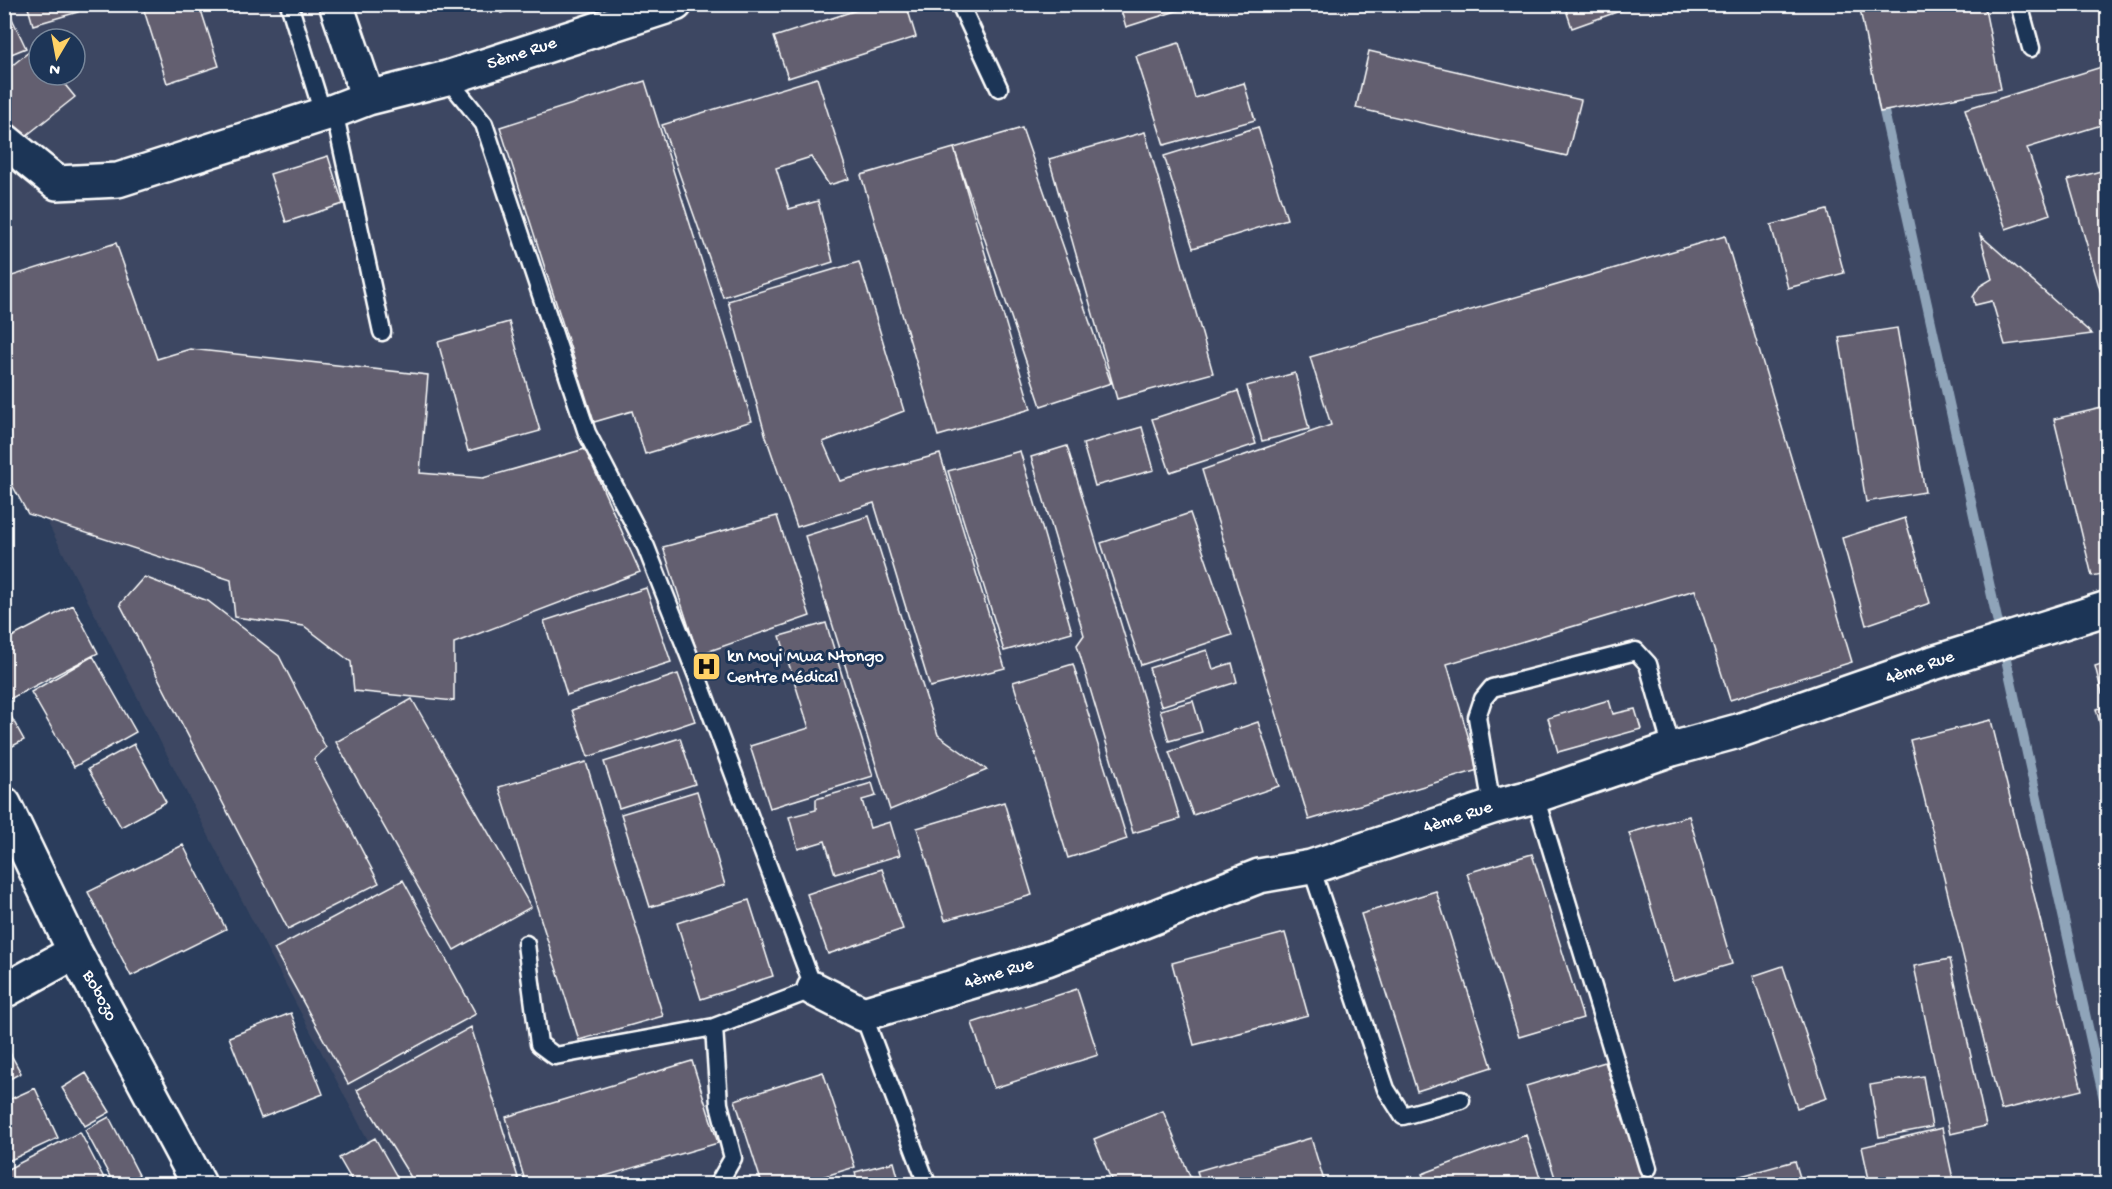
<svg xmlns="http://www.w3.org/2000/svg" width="2112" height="1189" viewBox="0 0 2112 1189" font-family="'Gochi Hand',sans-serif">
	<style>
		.built { fill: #3c4762; fill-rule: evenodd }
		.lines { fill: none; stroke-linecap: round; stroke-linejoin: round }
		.stream { stroke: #8fa4b9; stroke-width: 10 }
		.building { fill: #635f6f; stroke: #fff; stroke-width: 1.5 }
		.service-casing { stroke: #fff; stroke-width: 21 }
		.minor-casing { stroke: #fff; stroke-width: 38 }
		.service { stroke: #1d3557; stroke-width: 16 }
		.minor { stroke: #1d3557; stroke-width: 33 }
		.labels { text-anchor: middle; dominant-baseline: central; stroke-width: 6; stroke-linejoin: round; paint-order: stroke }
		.street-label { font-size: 18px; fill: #fff; stroke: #1d3557 }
		.poi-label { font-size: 18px; fill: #fff; stroke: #1d3557; text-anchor: start }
	</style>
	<rect width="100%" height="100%" fill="#2b3d5c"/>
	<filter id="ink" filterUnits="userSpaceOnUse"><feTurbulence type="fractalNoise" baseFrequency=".0167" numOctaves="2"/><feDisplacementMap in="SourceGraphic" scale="12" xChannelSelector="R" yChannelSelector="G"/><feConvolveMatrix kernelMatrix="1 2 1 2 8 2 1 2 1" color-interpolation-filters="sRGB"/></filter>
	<g filter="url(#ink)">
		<path class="built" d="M5,5H2107V1184H391L266,947L5,440ZM39,39H75V75H39Z"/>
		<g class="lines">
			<path class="stream" d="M1881,98L2108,1117"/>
		</g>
		<path class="building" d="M27,4H76L78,12L33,25Z
			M142,4H199L219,66L167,83Z
			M498,4H527L501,13Z
			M875,4H906L916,37L788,78L774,37Z
			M1119,4H1191L1192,6L1126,27Z
			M1564,4H1639L1572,28Z
			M1859,4H1984L2001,89L1880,112Z
			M7,8L26,48L4,57V10Z
			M1179,43L1195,98L1244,83L1255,120L1164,145L1136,56Z
			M35,47L39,52V75H57L75,97L22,139L4,118V72Z
			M1369,51L1581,100L1567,156L1356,108Z
			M2108,65V123L2027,148L2050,214L2006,229L1982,162L1965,109Z
			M817,78L849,179L829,185L811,157L776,168L789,209L818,201L833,262L723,297L662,125Z
			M645,81L752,421L645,454L632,411L594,422L500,127Z
			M1258,127L1287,219L1193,248L1164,156Z
			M1022,128L1111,383L1041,406L954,148Z
			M1145,132L1213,373L1117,399L1049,159Z
			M954,148L1031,409L938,436L861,175Z
			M328,156L343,204L286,222L270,174Z
			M2108,169V317L2068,180Z
			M1827,210L1844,273L1788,288L1771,225Z
			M1980,235L2092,334L2005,345L1992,301L1975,305L1973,297L1980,286L1992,279Z
			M1725,236L1852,662L1730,700L1695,590L1447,664L1478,770L1309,820L1202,470L1331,425L1310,357Z
			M116,243L157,359L190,349L428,375L420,473L483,478L585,449L640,572L454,643V701L354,691L351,662L304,626L235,617L231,580L28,514L4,470V276L6,278Z
			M859,262L904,411L823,442L840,481L940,454L1005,668L930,687L874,503L797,527L766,437L728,301Z
			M509,322L540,431L468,451L438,342Z
			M1897,328L1925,492L1866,502L1839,337Z
			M1295,373L1309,429L1262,441L1247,386Z
			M1238,391L1256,444L1170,472L1152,419Z
			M2106,407L2108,573L2092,576L2054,419Z
			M1142,427L1154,470L1095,486L1083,444Z
			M1067,446L1180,819L1133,833L1077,645L1084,635L1031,457Z
			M1020,451L1072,632L1004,651L948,471Z
			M1190,513L1232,635L1141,665L1101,543Z
			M777,516L810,616L698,655L663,547Z
			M869,516L938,735L987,770L890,810L805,536Z
			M1905,518L1930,603L1866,625L1842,538Z
			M144,577L208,601L279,656L326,748L314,759L379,883L288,929L120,604Z
			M646,588L671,662L567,695L544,621Z
			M73,605L98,653L4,702V641Z
			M826,623L873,776L770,808L750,746L809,728L780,636Z
			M1207,650L1213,669L1232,663L1237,682L1161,706L1149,668Z
			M93,656L136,732L74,767L31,692Z
			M2108,662V691L2102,693L2095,666Z
			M1073,664L1127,839L1068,858L1013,682Z
			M678,674L695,721L588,757L572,710Z
			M412,699L531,907L454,950L336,742Z
			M1609,700L1613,714L1635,709L1641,729L1558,752L1548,718Z
			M1193,701L1202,732L1169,741L1160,710Z
			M2108,706V753L2096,709Z
			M8,711L24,740L7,749L4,745V713Z
			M1991,720L2082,1090L2001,1110L1910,740Z
			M1258,722L1279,786L1193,815L1169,752Z
			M680,738L695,784L619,808L604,762Z
			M134,744L166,802L121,827L88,769Z
			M586,762L663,1016L579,1040L499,787Z
			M872,783L876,796L862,800L870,828L890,822L900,855L835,874L825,841L798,849L789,817L816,810V799Z
			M697,791L725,885L650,907L621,814Z
			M1004,802L1032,895L945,920L917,828Z
			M1689,816L1732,964L1673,981L1629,833Z
			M183,845L226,929L131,976L88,892Z
			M1532,854L1583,1018L1519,1037L1467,873Z
			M882,869L903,929L828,954L807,894Z
			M403,880L476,1014L348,1084L274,949Z
			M1436,891L1492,1067L1417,1091L1361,914Z
			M749,900L773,976L701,999L677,923Z
			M1285,933L1308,1015L1194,1045L1172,963Z
			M1950,959L1986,1126L1950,1134L1914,966Z
			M1783,966L1827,1098L1797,1108L1753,976Z
			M1077,989L1098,1055L994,1088L972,1023Z
			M291,1013L323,1094L261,1118L229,1037Z
			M471,1027L520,1184H415L357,1090Z
			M4,1042L21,1073L4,1082Z
			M692,1061L718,1143L578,1184H526L506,1117Z
			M1605,1062L1644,1184H1557L1526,1086Z
			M823,1072L855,1167L799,1184H762L735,1100Z
			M86,1073L110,1112L85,1126L62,1088Z
			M1923,1076L1932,1127L1879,1137L1870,1085Z
			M35,1088L58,1138L4,1163V1102Z
			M1163,1111L1193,1184H1113L1094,1139Z
			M109,1117L139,1175L122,1184H114L85,1130Z
			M1942,1128L1953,1179L1930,1184H1870L1862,1147Z
			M80,1132L106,1182L101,1184H4V1171Z
			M1526,1135L1542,1184H1426L1422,1174Z
			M375,1138L401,1184H354L339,1158Z
			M1311,1138L1325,1184H1201L1197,1171Z
			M1795,1161L1802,1184H1712Z
			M894,1162L900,1184H858L855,1172Z"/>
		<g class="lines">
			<defs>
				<path id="service" d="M289,4L323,114
					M960,4L999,88
					M2019,4L2031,48
					M447,78L484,124L587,433L646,547L699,681L814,989L714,1027L719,1104L733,1158L718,1184
					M334,111L382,332
					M1535,796L1648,1168
					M1492,807L1477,717L1483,699L1492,688L1636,651L1648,664L1672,749
					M1311,867L1386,1089L1403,1116L1461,1100
					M526,944L539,1044L555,1056L714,1027
					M863,1014L927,1184"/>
				<path id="minor" d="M336,4L368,98
					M4,140L57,183L118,180L334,111L368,98L447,78L675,4
					M4,804L75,952L199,1184
					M814,989L863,1014L1047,959L1259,876L1311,867L1492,807L1535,796L1672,749L1738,731L1933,663L2108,608
					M4,991L75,952"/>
			</defs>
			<use href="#service" class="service-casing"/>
			<use href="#minor" class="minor-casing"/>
			<use href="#service" class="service"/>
			<use href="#minor" class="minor"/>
		</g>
	</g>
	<defs>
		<symbol id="hospital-square" viewBox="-11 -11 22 22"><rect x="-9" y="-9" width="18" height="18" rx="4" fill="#ffd166" stroke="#1d3557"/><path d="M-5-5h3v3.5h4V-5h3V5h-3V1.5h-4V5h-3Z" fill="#111"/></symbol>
	</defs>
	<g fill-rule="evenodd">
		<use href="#hospital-square" x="690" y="650" width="33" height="33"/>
	</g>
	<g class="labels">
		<g class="street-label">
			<text transform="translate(522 54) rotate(-18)">5ème Rue</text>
			<text transform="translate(1920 668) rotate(-19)">4ème Rue</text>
			<text transform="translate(1458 818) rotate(-18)">4ème Rue</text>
			<text transform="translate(999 974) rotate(-17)">4ème Rue</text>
			<text transform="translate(99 996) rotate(62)">Bobozo</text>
		</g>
		<g class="poi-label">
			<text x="727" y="657">kn Moyi Mwa Ntongo<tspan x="727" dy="21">Centre Médical</tspan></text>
		</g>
	</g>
	<rect width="2112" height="1189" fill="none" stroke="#1d3557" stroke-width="24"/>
	<rect x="12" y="12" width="2088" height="1165" fill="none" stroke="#fff" stroke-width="2" filter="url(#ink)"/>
	<g transform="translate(57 57) rotate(190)"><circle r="28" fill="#1d3557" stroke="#77869a" stroke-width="1.5"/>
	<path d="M0-4.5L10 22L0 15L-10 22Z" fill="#ffd166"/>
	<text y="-9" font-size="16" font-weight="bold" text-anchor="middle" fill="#ffffff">N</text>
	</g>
</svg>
